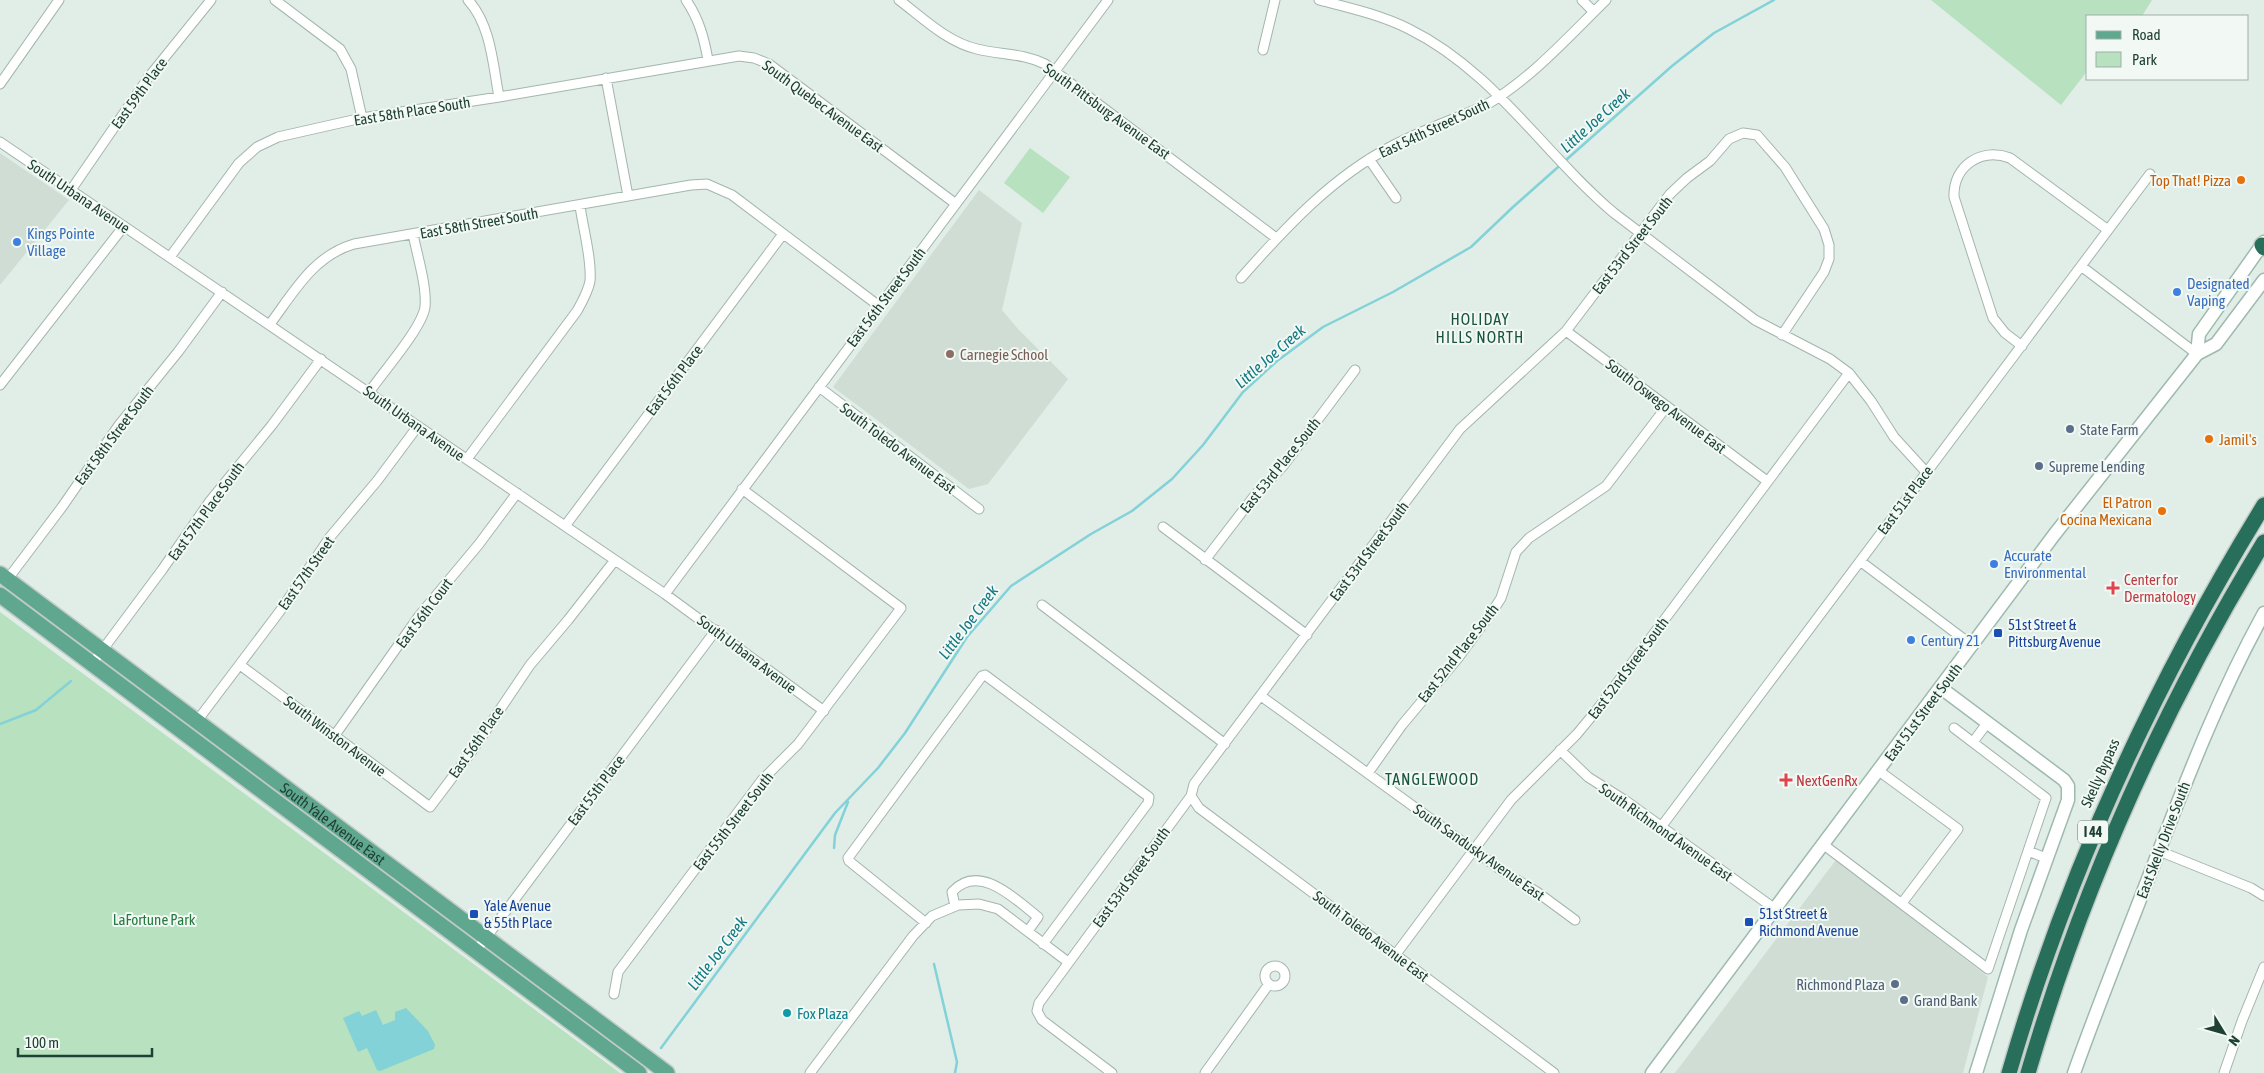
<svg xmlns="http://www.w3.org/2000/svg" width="2264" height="1073" viewBox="0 0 2264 1073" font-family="'Asap Condensed',sans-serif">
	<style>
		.built { fill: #cfddd5 }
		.green { fill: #b7e1bf }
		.water { fill: #82d2d8 }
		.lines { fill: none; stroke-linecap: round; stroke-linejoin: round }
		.stream { stroke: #82d2d8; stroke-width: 2.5 }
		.street-casing { stroke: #a3b6ae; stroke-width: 11 }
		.secondary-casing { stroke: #9ebaae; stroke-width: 15 }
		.primary-casing { stroke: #c0cac6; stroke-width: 18 }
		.highway-casing { stroke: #c0cac6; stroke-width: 18 }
		.street { stroke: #fff; stroke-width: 9 }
		.secondary { stroke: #fff; stroke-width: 12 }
		.primary { stroke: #60a790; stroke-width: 15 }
		.highway { stroke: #286f5b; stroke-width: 15 }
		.food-dot { fill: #e8710a; stroke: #f2f9f5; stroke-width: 2 }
		.shop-dot { fill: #3f7fe0; stroke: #f2f9f5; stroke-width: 2 }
		.education-dot { fill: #8d6e63; stroke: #f2f9f5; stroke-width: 2 }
		.service-dot { fill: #5c6f8a; stroke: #f2f9f5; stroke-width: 2 }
		.health-dot { fill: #e0444e; stroke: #f2f9f5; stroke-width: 2 }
		.transit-dot { fill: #1a4fb4; stroke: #f2f9f5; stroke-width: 2 }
		.culture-dot { fill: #0f9aa8; stroke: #f2f9f5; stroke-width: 2 }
		.labels { text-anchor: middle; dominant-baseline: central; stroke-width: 4; stroke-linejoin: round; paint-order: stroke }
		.shield { fill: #f2f9f5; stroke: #5e786e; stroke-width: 1 }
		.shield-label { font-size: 14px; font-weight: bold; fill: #1f4034 }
		.street-label { font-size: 15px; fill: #1f4034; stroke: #f2f9f5 }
		.food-label { font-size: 15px; fill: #c56008; stroke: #f2f9f5; text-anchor: end }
		.shop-label { font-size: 15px; fill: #366cbe; stroke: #f2f9f5; text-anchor: start }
		.education-label { font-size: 15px; fill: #785e54; stroke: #f2f9f5; text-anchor: start }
		.service-label { font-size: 15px; fill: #4e5e75; stroke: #f2f9f5; text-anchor: start }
		.health-label { font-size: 15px; fill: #be3a42; stroke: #f2f9f5; text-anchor: start }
		.transit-label { font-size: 15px; fill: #164399; stroke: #f2f9f5; text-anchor: start }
		.park-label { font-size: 15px; fill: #257b3f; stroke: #f2f9f5 }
		.culture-label { font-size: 15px; fill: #0d838f; stroke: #f2f9f5; text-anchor: start }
		.water-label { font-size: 16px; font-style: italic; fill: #137882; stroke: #f2f9f5 }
		.neighbourhood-label { font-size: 16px; letter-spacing: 1px; fill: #195441; stroke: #f2f9f5 }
	</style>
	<rect width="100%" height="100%" fill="#e1ede7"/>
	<path class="built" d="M0,153L69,200L0,285Z
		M979,190L1022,223L1002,310L1018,329L1068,379L988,484L969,489L833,387Z
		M1836,860L1988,977L1963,1073H1675Z"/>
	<path class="green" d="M1931,0H2152L2142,16H2088V70L2061,105Z
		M1030,148L1070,177L1043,213L1004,183Z
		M0,612L620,1073H0Z"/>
	<path class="water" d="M406,1008L428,1031L435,1045L434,1049L380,1071L377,1070L367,1048L358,1052L343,1018L359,1011L362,1016L376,1010L383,1025L395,1020V1012Z"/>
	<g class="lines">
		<path class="stream" d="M0,724L36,710L71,681
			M834,848L835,835L848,802
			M934,964L957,1062L955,1073
			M661,1048L835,813L878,768L905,733L967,637L1011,586L1091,534L1132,511L1172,479L1203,445L1243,392L1277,361L1323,327L1393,292L1471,247L1513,207L1672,66L1714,33L1774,0"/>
		<defs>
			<path id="street" d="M275,0L340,49L351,69L362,118
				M468,0C491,25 493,65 499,97
				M686,0C699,19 704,38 708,60
				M899,0C923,18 947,42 977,49C1001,55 1023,53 1045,64L1276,238
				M1319,0C1350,8 1381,15 1409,29C1494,71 1544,154 1614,213L1755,320L1830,359L1849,373L1871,401L1894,437L1926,472
				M1582,0L1594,12
				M1263,50L1275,0
				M606,78L628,196
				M0,84L59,0
				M0,142L665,594L824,711
				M1369,159L1396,198
				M71,190L148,78L211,0
				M170,257L239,163L257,147L278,137L362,118L499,97L739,56L754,58L769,64L956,204
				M2081,266L2197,354
				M1241,278C1285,228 1332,177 1392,146C1422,130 1455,119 1486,105C1532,78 1568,37 1606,0
				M270,324C294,292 313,256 354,244L691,185L707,184L732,195L879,306
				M1566,331L1767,481
				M2022,346L2005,333L1993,318L1954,197C1953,166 1981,147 2010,158L2108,230
				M0,385L124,226
				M819,387L979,509
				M370,391C383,372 422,328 425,307C427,286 417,255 413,234
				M467,459L577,311C582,302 588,292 590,281C592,260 583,228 580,206
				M565,526L783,234
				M1163,527L1307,635
				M1205,560L1255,495L1283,466L1355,370
				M1860,561L1973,646
				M7,580L62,507L119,425L178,352L222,292
				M665,594L1108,0
				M1042,605L1225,744
				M92,664L162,570L210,501L272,425L321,359
				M240,665L430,807L470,754L530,665L568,620L615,560
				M1261,696L1504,872L1537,892L1575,920
				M197,721L280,611L330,537L377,481L418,426
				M335,735L419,616L479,544L517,493
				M1973,742L1988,722
				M1560,750L1588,777L1626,801L1775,909
				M1879,771L1958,829L1902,903
				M1368,773L1402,725L1458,658L1494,609L1501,598L1516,552L1529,538L1606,486L1667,406
				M1191,796L1199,808L1554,1073
				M1661,827L2150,174
				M1824,845L1988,969L2046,798L1954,728
				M2028,851L2046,858
				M2159,851L2251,888L2264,896
				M955,906L952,892C979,862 1015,899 1038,917L1028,931
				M926,923L849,861L848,858L982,676L985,675L1149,797L1148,803L1043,944
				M476,951L716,630
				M1396,954L1511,800L1577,734L1596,711L1849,373
				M1265 976a10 10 0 1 1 20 0a10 10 0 1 1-20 0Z
				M614,994L618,972L762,780L798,744L901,608L742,489
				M810,1073L913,936L932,916L958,905L979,904L998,909L1068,962
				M1112,1073L1042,1020L1037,1011L1039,1003L1191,796L1194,784L1460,429L1566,331L1670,194L1687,178L1710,161L1729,139L1743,133L1757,135L1785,167L1824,229L1829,245V259L1824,272L1782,335
				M1205,1073L1269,984
				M2224,1073L2242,1021L2264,967"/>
			<path id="secondary" d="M2197,354L2199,334L2264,242
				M1941,688L2064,780L2068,786V800L2021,930L1976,1073
				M1652,1073L2054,535L2197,354L2216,344L2264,280
				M2074,1073C2100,1000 2129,928 2157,856C2189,773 2221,691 2264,613"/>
			<g id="primary">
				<path id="s1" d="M0,574L667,1073"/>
				<path d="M0,595L639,1073"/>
			</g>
			<path id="highway" d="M2262,245L2264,248
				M2009,1073C2067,872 2154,684 2264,505
				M2028,1073C2083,886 2163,708 2264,542"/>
		</defs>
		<use href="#street" class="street-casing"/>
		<use href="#secondary" class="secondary-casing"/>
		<use href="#primary" class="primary-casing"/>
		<use href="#highway" class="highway-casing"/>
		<use href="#street" class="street"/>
		<use href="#secondary" class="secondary"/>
		<use href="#primary" class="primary"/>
		<use href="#highway" class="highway"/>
	</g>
	<g class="food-dot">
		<circle cx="2241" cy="180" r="5"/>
		<circle cx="2209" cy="439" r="5"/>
		<circle cx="2162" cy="511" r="5"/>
	</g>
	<g class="shop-dot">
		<circle cx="17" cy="242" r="5"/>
		<circle cx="2177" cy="292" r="5"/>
		<circle cx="1994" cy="564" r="5"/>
		<circle cx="1911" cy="640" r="5"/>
	</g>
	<circle class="education-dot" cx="950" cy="354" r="5"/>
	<g class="service-dot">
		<circle cx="2070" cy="429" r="5"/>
		<circle cx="2039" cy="466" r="5"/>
		<circle cx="1895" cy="984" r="5"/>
		<circle cx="1904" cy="1000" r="5"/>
	</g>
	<g class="health-dot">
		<path d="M2110.5 580.5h5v5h5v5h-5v5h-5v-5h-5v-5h5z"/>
		<path d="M1783.5 772.5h5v5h5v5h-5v5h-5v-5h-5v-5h5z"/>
	</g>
	<g class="transit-dot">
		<rect x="1993" y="628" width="10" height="10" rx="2.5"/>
		<rect x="469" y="909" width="10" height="10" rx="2.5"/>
		<rect x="1744" y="917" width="10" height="10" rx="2.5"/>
	</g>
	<circle class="culture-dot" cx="787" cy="1013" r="5"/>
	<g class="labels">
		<rect class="shield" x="2078" y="820.5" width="30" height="23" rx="4"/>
		<g class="shield-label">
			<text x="2093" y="832">I 44</text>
		</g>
		<g class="street-label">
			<text transform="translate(139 93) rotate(-54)">East 59th Place</text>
			<text transform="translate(823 106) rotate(36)">South Quebec Avenue East</text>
			<text transform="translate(412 111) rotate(-9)">East 58th Place South</text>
			<text transform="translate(1107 111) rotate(36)">South Pittsburg Avenue East</text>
			<text transform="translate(1434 128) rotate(-25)">East 54th Street South</text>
			<text transform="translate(79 196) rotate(34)">South Urbana Avenue</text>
			<text transform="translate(479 223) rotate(-10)">East 58th Street South</text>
			<text transform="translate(1632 245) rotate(-52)">East 53rd Street South</text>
			<text transform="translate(886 297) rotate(-53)">East 56th Street South</text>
			<text transform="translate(674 380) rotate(-53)">East 56th Place</text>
			<text transform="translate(1666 406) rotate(37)">South Oswego Avenue East</text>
			<text transform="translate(414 423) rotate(35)">South Urbana Avenue</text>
			<text transform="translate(114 435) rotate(-53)">East 58th Street South</text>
			<text transform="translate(898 448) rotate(37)">South Toledo Avenue East</text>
			<text transform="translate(1280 465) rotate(-51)">East 53rd Place South</text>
			<text transform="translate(1905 500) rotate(-53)">East 51st Place</text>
			<text transform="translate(206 511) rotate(-54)">East 57th Place South</text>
			<text transform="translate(1369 551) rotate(-53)">East 53rd Street South</text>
			<text transform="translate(306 573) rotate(-55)">East 57th Street</text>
			<text transform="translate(424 613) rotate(-53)">East 56th Court</text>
			<text transform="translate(1458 653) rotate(-52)">East 52nd Place South</text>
			<text transform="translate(747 654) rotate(37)">South Urbana Avenue</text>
			<text transform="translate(1628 668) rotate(-53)">East 52nd Street South</text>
			<text transform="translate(1923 712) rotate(-53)">East 51st Street South</text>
			<text transform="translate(335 736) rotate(37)">South Winston Avenue</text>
			<text transform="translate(476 742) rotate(-55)">East 56th Place</text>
			<text transform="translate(2100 773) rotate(-66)">Skelly Bypass</text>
			<text transform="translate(596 790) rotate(-53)">East 55th Place</text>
			<text transform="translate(733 821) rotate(-52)">East 55th Street South</text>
			<text stroke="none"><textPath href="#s1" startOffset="416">South Yale Avenue East</textPath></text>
			<text transform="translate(1666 832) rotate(35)">South Richmond Avenue East</text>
			<text transform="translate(2163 840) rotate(-69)">East Skelly Drive South</text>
			<text transform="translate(1479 852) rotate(35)">South Sandusky Avenue East</text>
			<text transform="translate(1131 877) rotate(-54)">East 53rd Street South</text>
			<text transform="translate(1371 936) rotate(37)">South Toledo Avenue East</text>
		</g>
		<g class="food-label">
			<text x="2231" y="180">Top That! Pizza</text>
			<text x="2219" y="439" text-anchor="start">Jamil's</text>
			<text x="2152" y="502">El Patron<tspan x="2152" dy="17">Cocina Mexicana</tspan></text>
		</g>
		<g class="shop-label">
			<text x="27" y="233">Kings Pointe<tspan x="27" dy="17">Village</tspan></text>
			<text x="2187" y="283">Designated<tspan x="2187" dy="17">Vaping</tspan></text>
			<text x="2004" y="555">Accurate<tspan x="2004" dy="17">Environmental</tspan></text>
			<text x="1921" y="640">Century 21</text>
		</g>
		<g class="education-label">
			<text x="960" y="354">Carnegie School</text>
		</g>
		<g class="service-label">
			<text x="2080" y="429">State Farm</text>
			<text x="2049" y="466">Supreme Lending</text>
			<text x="1885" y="984" text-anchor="end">Richmond Plaza</text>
			<text x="1914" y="1000">Grand Bank</text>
		</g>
		<g class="health-label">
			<text x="2124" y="579">Center for<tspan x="2124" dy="17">Dermatology</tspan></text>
			<text x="1796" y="780">NextGenRx</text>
		</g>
		<g class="transit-label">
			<text x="2008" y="624">51st Street &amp;<tspan x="2008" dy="17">Pittsburg Avenue</tspan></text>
			<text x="484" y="905">Yale Avenue<tspan x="484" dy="17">&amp; 55th Place</tspan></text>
			<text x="1759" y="913">51st Street &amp;<tspan x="1759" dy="17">Richmond Avenue</tspan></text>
		</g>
		<g class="park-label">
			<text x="154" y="919">LaFortune Park</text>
		</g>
		<g class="culture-label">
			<text x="797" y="1013">Fox Plaza</text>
		</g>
		<g class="water-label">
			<text transform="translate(1595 120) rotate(-42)">Little Joe Creek</text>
			<text transform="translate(1270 356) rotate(-41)">Little Joe Creek</text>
			<text transform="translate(968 622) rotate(-53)">Little Joe Creek</text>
			<text transform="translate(717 953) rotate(-53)">Little Joe Creek</text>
		</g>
		<g class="neighbourhood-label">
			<text x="1480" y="319">HOLIDAY<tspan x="1480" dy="18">HILLS NORTH</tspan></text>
			<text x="1432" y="779">TANGLEWOOD</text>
		</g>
	</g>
	<rect x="2086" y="15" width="162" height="65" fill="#f2f9f5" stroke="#9eafa8"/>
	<rect x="2096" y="31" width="25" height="8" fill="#60a790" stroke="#9eafa8"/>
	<text x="2132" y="40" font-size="15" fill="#1f4034">Road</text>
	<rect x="2096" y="52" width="25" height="15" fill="#b7e1bf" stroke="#9eafa8"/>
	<text x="2132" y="65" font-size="15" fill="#1f4034">Park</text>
	<g transform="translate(2224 1033) rotate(127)" stroke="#f2f9f5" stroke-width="4" paint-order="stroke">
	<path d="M0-4L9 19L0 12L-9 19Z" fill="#1f4034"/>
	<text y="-8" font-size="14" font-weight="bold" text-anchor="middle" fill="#1f4034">N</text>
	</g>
	<path d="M18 1048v8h134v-8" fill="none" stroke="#1f4034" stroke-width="2.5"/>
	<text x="25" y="1048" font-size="15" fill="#1f4034" stroke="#f2f9f5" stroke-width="4" paint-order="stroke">100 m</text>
</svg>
